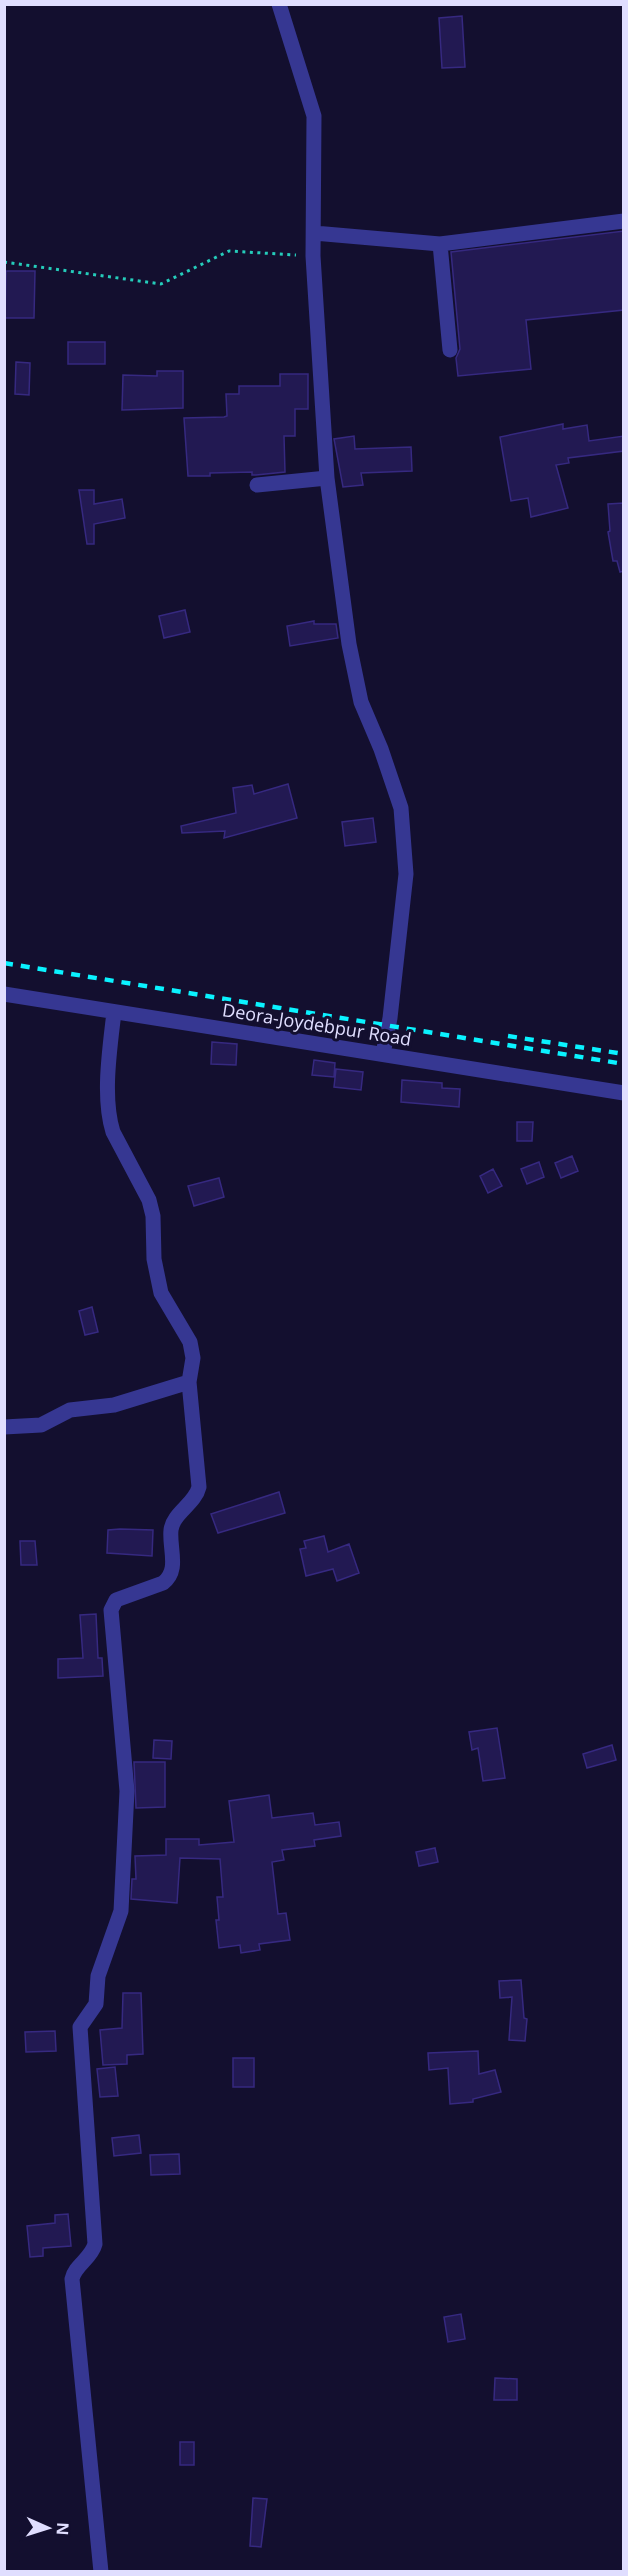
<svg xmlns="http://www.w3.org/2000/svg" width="628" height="2576" viewBox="0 0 628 2576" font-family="'Open Sans',sans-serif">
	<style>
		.building { fill: #221952; stroke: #362980; stroke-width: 1.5 }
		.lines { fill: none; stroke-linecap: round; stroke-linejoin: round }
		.path { stroke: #25ccba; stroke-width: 3; stroke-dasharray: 3 4.5; stroke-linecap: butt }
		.minor { stroke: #363792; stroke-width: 15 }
		.rail { stroke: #0af2ff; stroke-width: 4.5; stroke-dasharray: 9 8; stroke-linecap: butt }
		.labels { text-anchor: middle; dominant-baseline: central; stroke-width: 6; stroke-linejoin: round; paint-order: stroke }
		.street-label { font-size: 18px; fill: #e0deff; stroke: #130f2f }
	</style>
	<rect width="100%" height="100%" fill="#130f2f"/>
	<path class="building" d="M462,16L465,67L442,68L439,18Z
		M624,231V310L526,320L531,369L458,376L456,358L460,349L451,252Z
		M6,271H35L34,318H5Z
		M68,342H105V364H68Z
		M16,362L30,363L29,395L15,394Z
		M157,371H183V408L122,410L123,375L157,376Z
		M280,374H308V409H295V436H284L285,472L256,475H252V472L210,473V476H188L184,418L224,417L227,416L226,394H239V386H280Z
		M563,424V429L587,425L589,441L624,436V451L568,458L569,463L556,465L568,508L531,517L528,498L511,501L500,437Z
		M354,436L355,449L411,447L412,471L361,473L363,485L343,487L334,439Z
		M79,490H94V504L122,499L125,518L94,524V544H87Z
		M624,503V571L620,572L617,561H613L608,532L610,531L608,504Z
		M185,610L190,632L164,638L159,616Z
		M314,621V624H336L338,638L290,646L287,626Z
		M288,784L297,818L224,838L225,831L182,833L181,826L236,813L233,788L252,785L254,794Z
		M373,818L376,842L345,846L342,822Z
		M212,1042L237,1044L236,1065L211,1064Z
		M314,1060L335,1063L334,1077L312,1075Z
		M336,1069L363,1072L361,1090L334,1087Z
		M402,1080L442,1083V1088L460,1089L459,1107L401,1102Z
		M517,1122H533L532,1141H517Z
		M572,1156L578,1171L561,1178L555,1163Z
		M539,1162L544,1177L527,1184L521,1169Z
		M493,1169L502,1186L488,1193L480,1176Z
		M219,1178L224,1197L194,1206L188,1186Z
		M92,1307L98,1332L85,1335L79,1311Z
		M279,1492L285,1513L218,1533L211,1514Z
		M120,1529L153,1530L152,1556L107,1553L108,1530Z
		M324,1536L328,1552L349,1544L359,1573L337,1581L333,1569L306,1576L300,1549L306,1548L304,1541Z
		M20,1541H35L37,1565H21Z
		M96,1614L98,1658H102L103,1676L58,1678V1659L83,1658L80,1615Z
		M497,1728L505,1778L483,1781L478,1748L472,1750L469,1732Z
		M154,1740L172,1741L171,1759L153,1758Z
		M612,1745L616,1760L587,1768L583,1754Z
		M134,1762H165V1807L136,1808Z
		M269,1795L272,1818L313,1813L315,1825L339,1822L341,1836L314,1840L315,1846L282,1850L284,1860L272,1862L278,1914L286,1913L290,1940L259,1944L260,1950L241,1953L240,1945L219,1948L216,1920H219L217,1897H223L220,1859L180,1858L177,1903L131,1899L132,1879H136L135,1856L166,1855V1839H199V1845L234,1842L229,1801Z
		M435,1848L438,1862L419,1866L416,1852Z
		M521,1980L524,2018L527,2019L525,2041L509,2040L512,1997L500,1998L499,1981Z
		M123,1993H141L143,2054L127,2055V2064L103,2065L100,2030L122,2028Z
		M55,2031L56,2051L26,2052L25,2032Z
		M478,2051L479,2074L495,2070L501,2092L473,2099V2102L450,2104L448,2068L429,2070L428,2053Z
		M233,2058H254V2087H233Z
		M115,2067L118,2096L100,2097L97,2069Z
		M139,2135L141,2153L114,2156L112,2138Z
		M179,2154L180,2174L151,2175L150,2155Z
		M68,2214L71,2246L43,2248V2256L30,2257L27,2226L55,2223V2215Z
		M461,2314L465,2339L448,2342L444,2317Z
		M495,2378L517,2379V2400H494Z
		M180,2442H194V2465H180Z
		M253,2498L267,2499L261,2547L250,2546Z"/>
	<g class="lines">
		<path class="path" d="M4,262L161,284L229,251L296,255"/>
		<path class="minor" d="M279,4L314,116L313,256L327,478L349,644L361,702L381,749L401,808L406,874L390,1018L383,1054
			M314,233L440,244L450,350
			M440,244L624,221
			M257,485L327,478
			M4,994L624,1093
			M4,1427L41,1425L70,1410L114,1405L189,1382
			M101,2572L72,2279C75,2265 91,2259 95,2244L80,2027L96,2004L98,1976L121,1911L127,1791L111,1610L116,1600L163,1583C180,1570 169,1549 171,1530C173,1513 195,1504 199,1487L189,1382L193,1358L190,1342L161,1293L154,1259L153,1216L149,1200L113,1132C102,1097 110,1048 114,1012"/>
		<path class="rail" d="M4,963L624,1064
			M508,1036L624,1054"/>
	</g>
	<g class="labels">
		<g class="street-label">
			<text transform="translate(317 1024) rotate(9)">Deora-Joydebpur Road</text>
		</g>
	</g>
	<rect width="628" height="2576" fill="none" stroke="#e0deff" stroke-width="12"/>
	<g transform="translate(48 2528) rotate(93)" stroke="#130f2f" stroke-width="4.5" paint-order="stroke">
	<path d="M0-4.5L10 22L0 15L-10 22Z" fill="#e0deff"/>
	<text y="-9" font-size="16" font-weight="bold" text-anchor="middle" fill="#e0deff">N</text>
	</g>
</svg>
